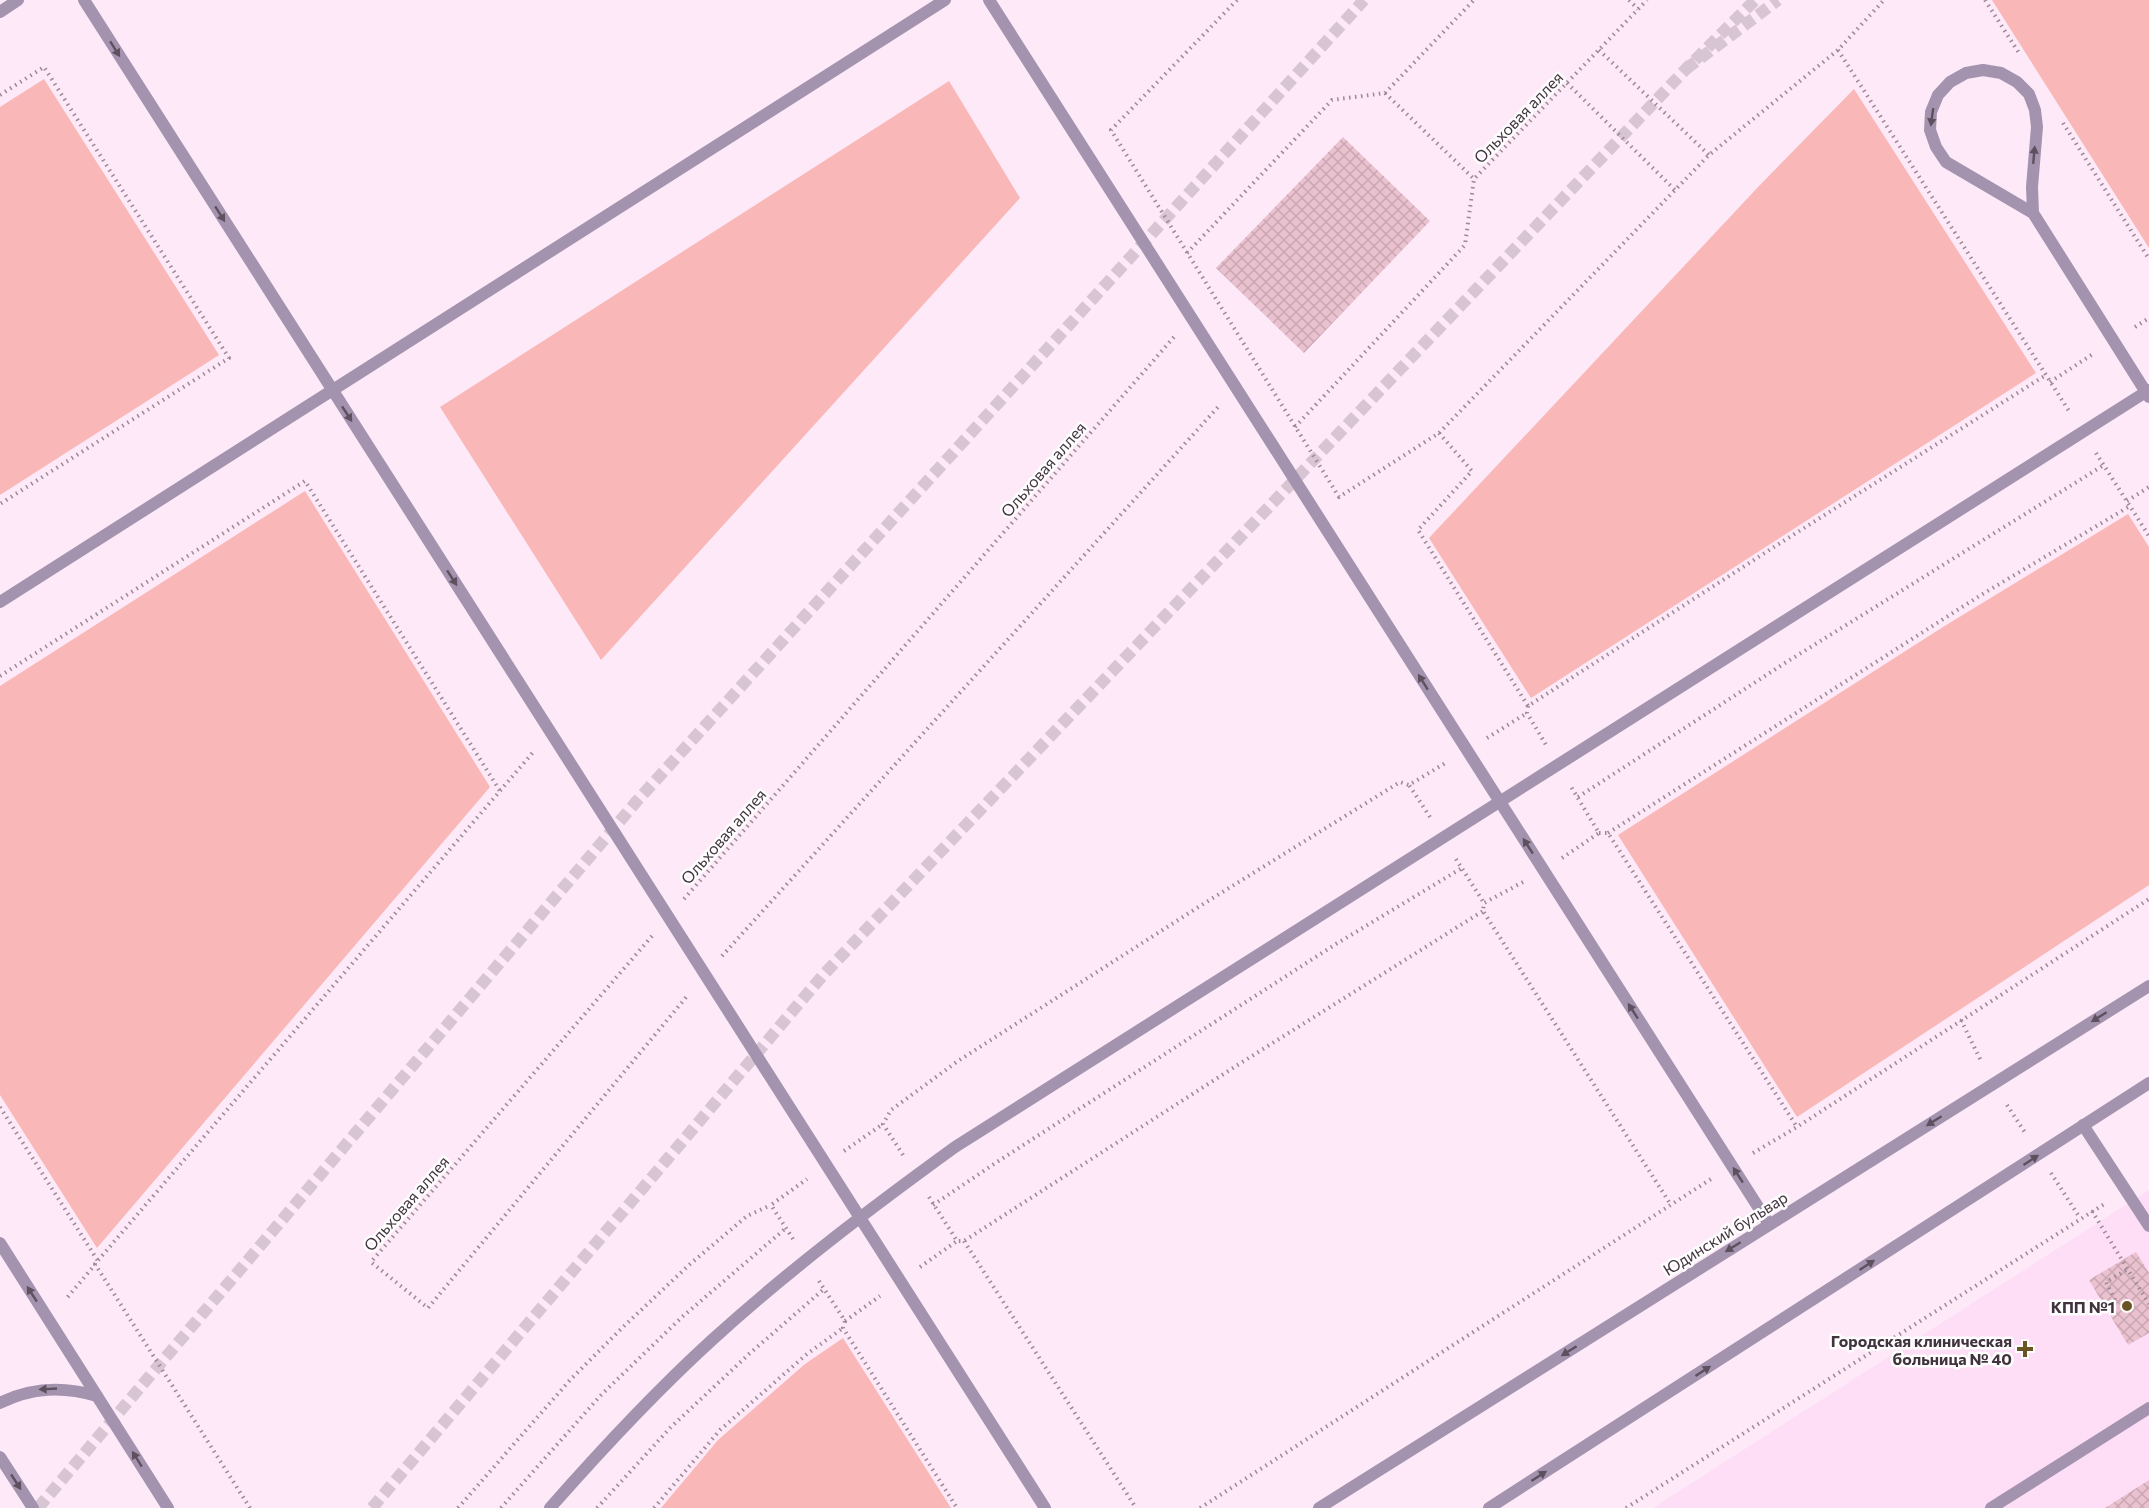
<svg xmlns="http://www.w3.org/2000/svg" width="2149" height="1508" viewBox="0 0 2149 1508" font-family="Commissioner,sans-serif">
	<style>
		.built { fill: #fedef6 }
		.green { fill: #f9b8b7 }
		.building { fill: url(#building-cross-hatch) }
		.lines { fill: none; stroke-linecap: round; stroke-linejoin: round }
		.tertiary-tunnel { stroke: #d7c5d3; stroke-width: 12; stroke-dasharray: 12 6; stroke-linecap: butt }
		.secondary-tunnel { stroke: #d7c5d3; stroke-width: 12; stroke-dasharray: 12 6; stroke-linecap: butt }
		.path { stroke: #9b8a96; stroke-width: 4; stroke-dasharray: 1.5 4.5; stroke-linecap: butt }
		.service { stroke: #a493ae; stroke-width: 12 }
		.minor { stroke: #a493ae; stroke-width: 12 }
		.tertiary { stroke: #a493ae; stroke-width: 12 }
		.oneway { fill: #5f505f }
		.poi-dot { fill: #695423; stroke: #fdfdfd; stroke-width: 2 }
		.labels { text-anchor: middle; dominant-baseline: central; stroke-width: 5; stroke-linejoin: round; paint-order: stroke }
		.street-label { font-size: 16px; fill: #41333d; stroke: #fdfdfd }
		.poi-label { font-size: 16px; font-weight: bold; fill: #41333d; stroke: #fdfdfd; text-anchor: end }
	</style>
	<defs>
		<pattern id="building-cross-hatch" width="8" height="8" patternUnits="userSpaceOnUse" patternTransform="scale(1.5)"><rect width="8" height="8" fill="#eac1ce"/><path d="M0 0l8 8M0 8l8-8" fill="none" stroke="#caa6b2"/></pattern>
	</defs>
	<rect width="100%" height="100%" fill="#fde9f8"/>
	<path class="built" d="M2149,1190V1508H1653Z"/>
	<path class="green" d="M1992,0H2149V248Z
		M44,79L219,355L0,495V107Z
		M949,81L1020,198L601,660L440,407Z
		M1854,89L2036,373L1531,698L1429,538L1760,185Z
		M305,491L490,787L97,1248L0,1095V686Z
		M2128,514L2149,547V885L1797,1117L1618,835L1943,627Z
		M843,1338L951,1508H661L718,1440L805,1364Z"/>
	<path class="building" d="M1343,137L1430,221L1304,353L1216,268Z
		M2136,1252L2149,1273V1333L2128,1345L2089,1280Z
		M2149,1480V1508H2105Z"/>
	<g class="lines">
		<path class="tertiary-tunnel" d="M1686,69L1778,0"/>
		<path class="secondary-tunnel" d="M38,1508L636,802L1364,0
			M372,1508L824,974L1686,69L1755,0"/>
		<path class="path" d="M1237,0L1111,130L1339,497L1439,433L1709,155L1838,50L1884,0
			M1629,0L1638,9
			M1985,0L2019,53
			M1599,50L1709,155
			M1838,50L2069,411
			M1567,83L1675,190
			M1385,93L1474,179
			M0,95L44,67L229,358L0,504
			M2063,123L2149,259
			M1187,253L1332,100L1385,93L1474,0
			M2135,327L2149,318
			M2050,382L2093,354
			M1295,427L1465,245L1474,179L1647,0
			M1439,433L1472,471L1418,530L1528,706L1774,547L2046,375
			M2096,453L2149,536
			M2127,501L2149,487
			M0,676L305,481L500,791
			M1528,706L1527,713L1546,745
			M1487,738L1527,713
			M1578,797L1785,663L2104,465
			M1430,817L1409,785L1447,762
			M1599,833H1608L1797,1127
			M1608,833L1981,595L2130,506
			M1562,858L1599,833L1570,785
			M1456,859L1484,903
			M1523,882L1484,903L1483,911L1671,1205
			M684,899L1174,337
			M652,936L371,1262L428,1308L688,995
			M722,956L1218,407
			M1961,1020L1982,1063
			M2007,1105L2026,1134
			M0,1107L98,1261L66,1299
			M844,1151L883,1124
			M1753,1153L1797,1127L2149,899
			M903,1155L883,1124L891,1110L958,1061L1200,906L1400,782L1409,785
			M2051,1173L2080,1218
			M929,1197L957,1241H964L1236,1066L1483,911
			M933,1205L1000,1160L1336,944L1462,868
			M2092,1211L2149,1304
			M793,1239L771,1205L807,1179
			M964,1241L1136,1508
			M920,1267L957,1241
			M819,1281L845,1321L843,1328L957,1508
			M2115,1300L2106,1282L2128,1269
			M845,1321L880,1296
			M250,1508L95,1264L535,750
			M458,1508L570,1380L622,1328L689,1265L747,1216L771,1205
			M501,1508L600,1396L682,1317L786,1228
			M597,1508L670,1428L749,1354L824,1289
			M654,1508L720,1430L807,1354L843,1328
			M1200,1508L1711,1179
			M1626,1508L2106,1203"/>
		<path class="service" d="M2083,1125L2149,1226
			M0,1403C32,1387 63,1386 97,1396
			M1991,1508L2149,1408"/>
		<path class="minor" d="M84,0L1045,1508
			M989,0L1769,1224
			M0,12L18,0
			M2033,213L2032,187L2037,127L2035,110L2029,94L2017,82L2001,73L1983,70L1966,73L1950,82L1938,95L1931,112L1930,130L1936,147L1946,162L2033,213L2149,397
			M0,602L945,0
			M0,1243L168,1508
			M0,1457L33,1508
			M550,1508C601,1450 655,1392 712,1340C789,1270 871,1208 955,1147L2149,390"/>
		<path class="tertiary" d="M1319,1508L2149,986
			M1489,1508L2149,1083"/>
	</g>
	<defs><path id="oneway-solid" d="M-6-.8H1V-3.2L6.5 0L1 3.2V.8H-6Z" transform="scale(1.5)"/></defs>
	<g class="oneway">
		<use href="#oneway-solid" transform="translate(115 49) rotate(58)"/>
		<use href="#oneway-solid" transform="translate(1932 117) rotate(98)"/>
		<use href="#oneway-solid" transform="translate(2034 155) rotate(-85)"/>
		<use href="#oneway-solid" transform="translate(220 214) rotate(58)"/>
		<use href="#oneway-solid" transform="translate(347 414) rotate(57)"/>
		<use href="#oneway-solid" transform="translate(452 578) rotate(57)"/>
		<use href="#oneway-solid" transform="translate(1423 682) rotate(-122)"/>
		<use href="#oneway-solid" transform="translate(1528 846) rotate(-123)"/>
		<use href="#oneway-solid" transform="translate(1633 1011) rotate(-123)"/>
		<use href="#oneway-solid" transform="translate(2099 1017) rotate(148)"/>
		<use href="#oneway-solid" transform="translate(1934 1121) rotate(148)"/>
		<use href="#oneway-solid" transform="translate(2031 1160) rotate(-33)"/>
		<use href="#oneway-solid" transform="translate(1738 1175) rotate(-123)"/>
		<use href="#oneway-solid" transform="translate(1733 1247) rotate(148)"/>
		<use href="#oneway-solid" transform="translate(1867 1265) rotate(-33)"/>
		<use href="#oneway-solid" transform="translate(32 1294) rotate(-123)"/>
		<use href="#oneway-solid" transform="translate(1569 1351) rotate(148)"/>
		<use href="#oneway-solid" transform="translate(1703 1371) rotate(-33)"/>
		<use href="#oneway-solid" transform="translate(48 1389) rotate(177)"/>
		<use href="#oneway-solid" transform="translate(137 1459) rotate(-122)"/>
		<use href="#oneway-solid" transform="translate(1539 1476) rotate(-33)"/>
		<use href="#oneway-solid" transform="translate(16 1482) rotate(57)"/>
	</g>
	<g class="poi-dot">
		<circle cx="2127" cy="1306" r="6"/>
		<path d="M2022 1340h6v6h6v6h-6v6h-6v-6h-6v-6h6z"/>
	</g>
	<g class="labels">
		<g class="street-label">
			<text transform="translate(1518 117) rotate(-46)">Ольховая аллея</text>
			<text transform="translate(1043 469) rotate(-49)">Ольховая аллея</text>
			<text transform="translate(723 836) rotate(-49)">Ольховая аллея</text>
			<text transform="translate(406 1203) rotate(-49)">Ольховая аллея</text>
			<text transform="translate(1725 1233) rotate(-32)">Юдинский бульвар</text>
		</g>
		<g class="poi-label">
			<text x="2115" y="1306">КПП №1</text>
			<text x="2012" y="1340">Городская клиническая<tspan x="2012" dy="18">больница № 40</tspan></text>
		</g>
	</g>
</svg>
